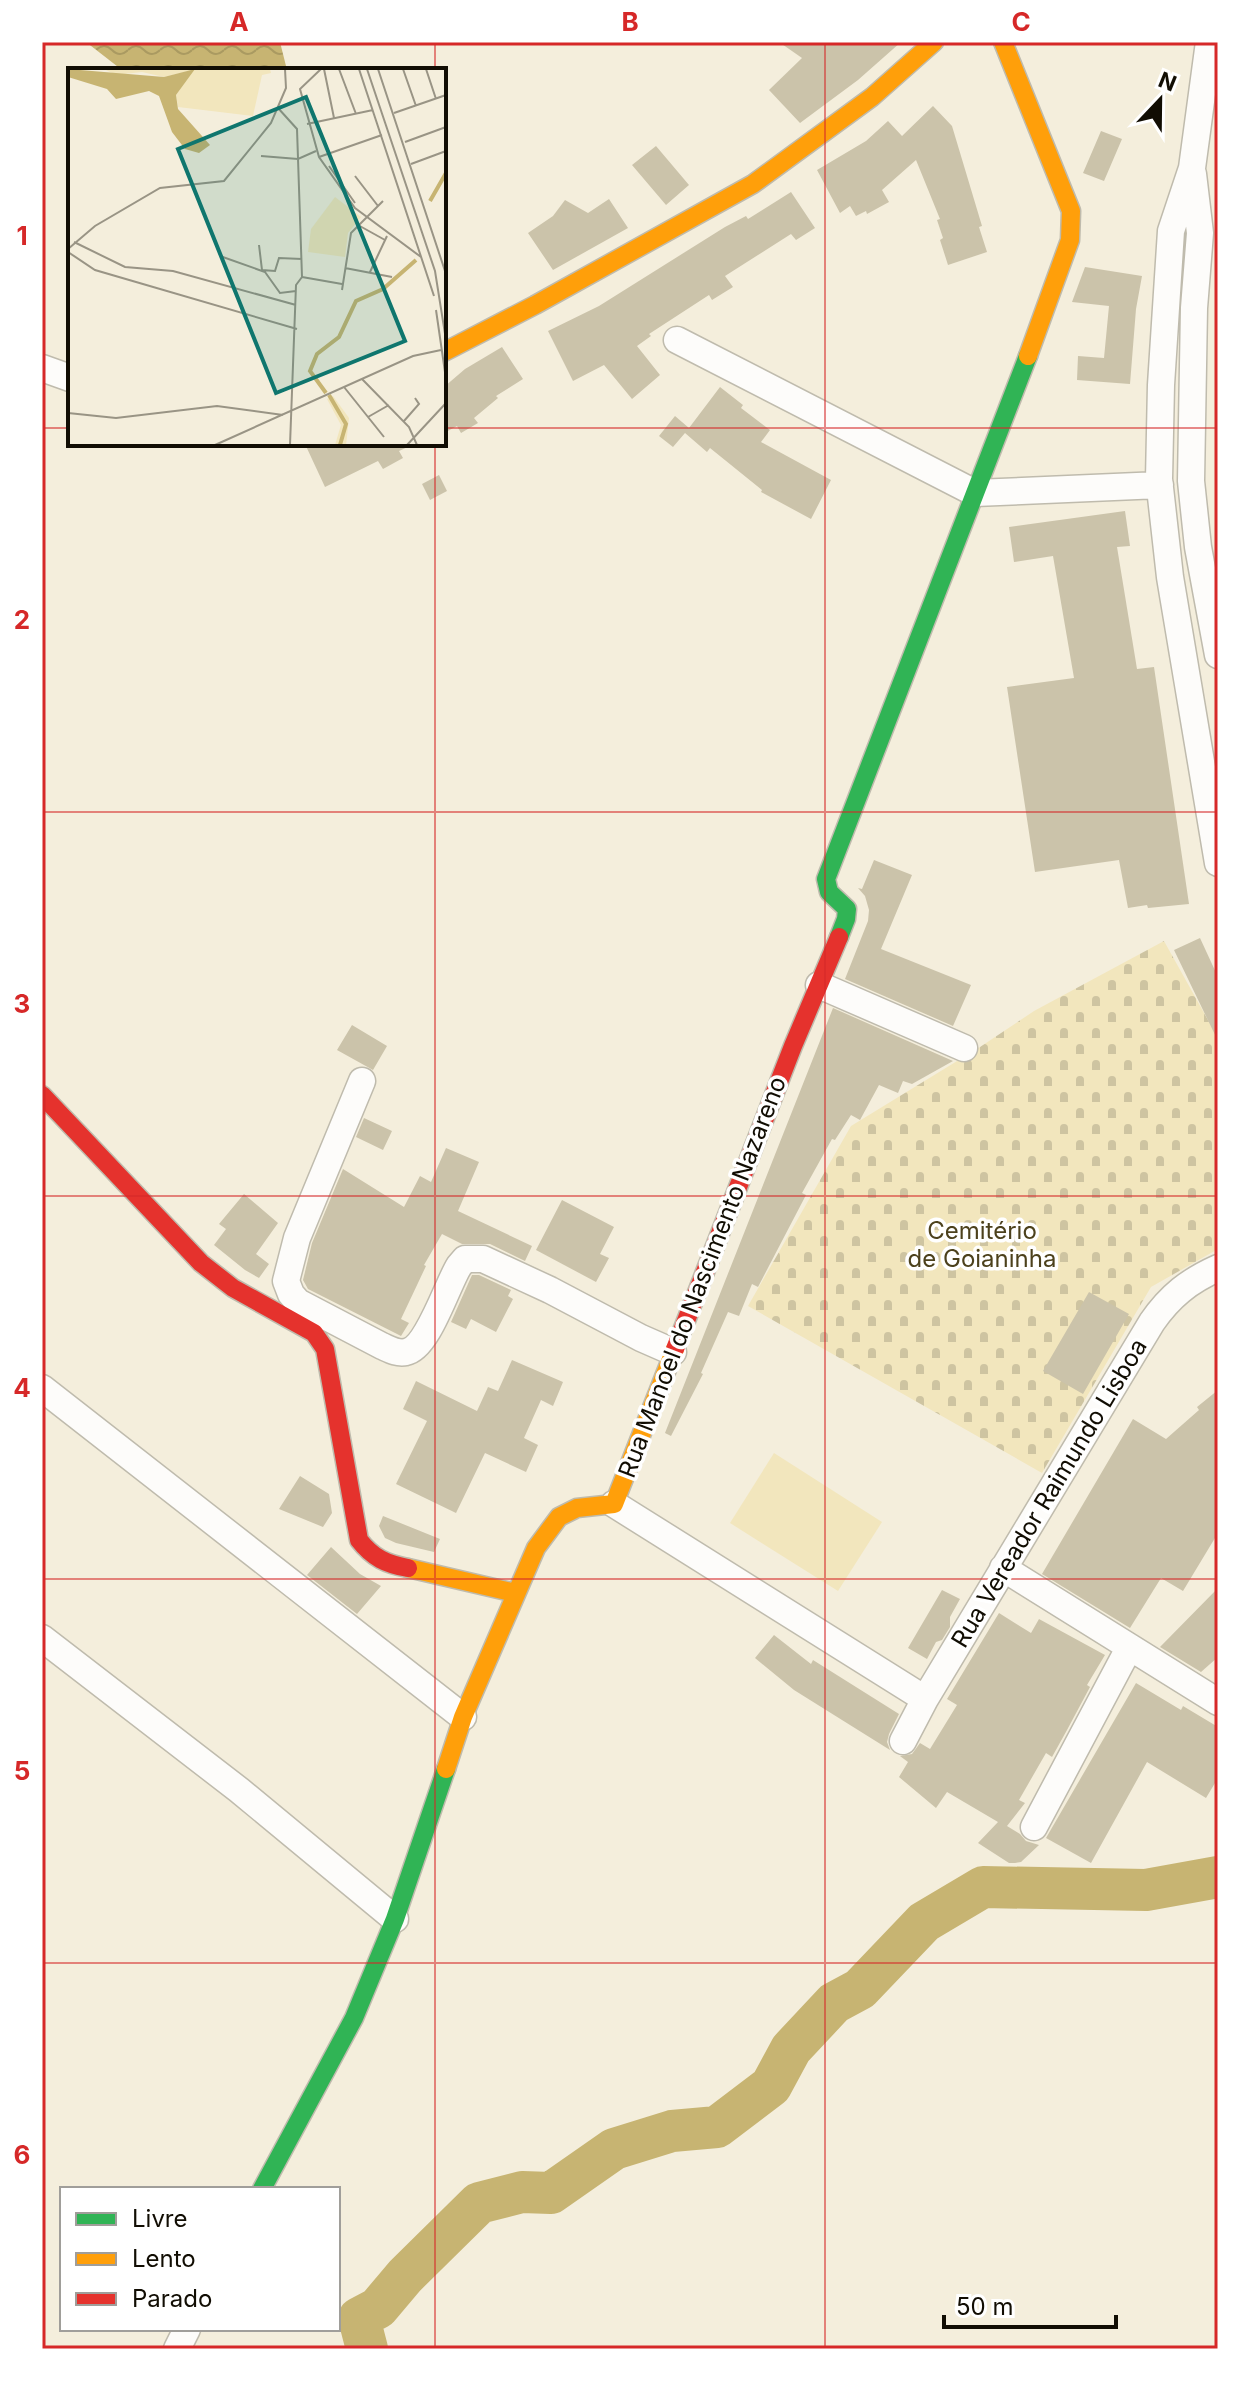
<svg xmlns="http://www.w3.org/2000/svg" width="1260" height="2391" viewBox="0 0 1260 2391" font-family="Inter,sans-serif">
	<style>
		.cemetery { fill: url(#cemetery-stones) }
		.pitch { fill: #f2e6bd }
		.water { fill: url(#water-waves) }
		.lines { fill: none; stroke-linecap: round; stroke-linejoin: round }
		.river { stroke: #c7b472; stroke-width: 42 }
		.building { fill: #cbc3aa }
		.street-casing { stroke: #bfbbad; stroke-width: 29 }
		.fast-casing { stroke: #bfbbad; stroke-width: 21 }
		.slow-casing { stroke: #bfbbad; stroke-width: 21 }
		.jam-casing { stroke: #bfbbad; stroke-width: 21 }
		.street { stroke: #fdfcfa; stroke-width: 26 }
		.fast { stroke: #30b455; stroke-width: 18 }
		.slow { stroke: #ff9f0a; stroke-width: 18 }
		.jam { stroke: #e5322d; stroke-width: 18 }
		.grid { fill: none; stroke: #d62828; stroke-width: 2; stroke-opacity: 0.55 }
		.labels { text-anchor: middle; dominant-baseline: central; stroke-width: 7; stroke-linejoin: round; paint-order: stroke }
		.park-label { font-size: 24px; fill: #4c411c; stroke: #fff }
		.street-label { font-size: 24px; fill: #110d03; stroke: #fff }
		.inset-river { fill: none; stroke: #c7b472; stroke-width: 4 }
		.inset-road { fill: none; stroke: #999485; stroke-width: 2 }
		.view { fill: #0f766e; fill-opacity: 0.15; stroke: #0f766e; stroke-width: 4 }
		.inset-edge { fill: none; stroke: #110d03; stroke-width: 4 }
		.neatline { fill: none; stroke: #d62828; stroke-width: 3 }
		.grid-label { font-size: 26px; text-anchor: middle; font-weight: bold; fill: #d62828 }
	</style>
	<defs>
		<pattern id="cemetery-stones" width="16" height="16" patternUnits="userSpaceOnUse" patternTransform="scale(2)"><rect width="16" height="16" fill="#f2e6bd"/><path d="M2 7V4a2 2 0 0 1 4 0v3zM10 15v-3a2 2 0 0 1 4 0v3z" fill="#cec4a1"/></pattern>
		<pattern id="water-waves" width="16" height="10" patternUnits="userSpaceOnUse" patternTransform="scale(2)"><rect width="16" height="10" fill="#c7b472"/><path d="M0 5q4-4 8 0t8 0" fill="none" stroke="#aa9a61"/></pattern>
	</defs>
	<rect width="100%" height="100%" fill="#f4eedc"/>
	<path class="cemetery" d="M1164,941L1218,1038V1249L1151,1287L1042,1473L748,1306L851,1126L980,1047L1034,1011Z"/>
	<path class="pitch" d="M774,1453L882,1522L838,1591L730,1523Z"/>
	<path class="water" d="M86,42H280L287,70H122Z"/>
	<g class="lines">
		<path class="river" d="M367,2349L359,2318L378,2308L405,2276L479,2203L522,2192L551,2193L614,2149L672,2131L717,2127L771,2086L791,2049L834,2003L860,1989L924,1922L983,1887L1146,1890L1218,1877"/>
	</g>
	<path class="building" d="M779,42H901L858,80L800,123L769,90L802,58Z
		M933,106L952,126L982,226L979,227L987,252L948,265L940,240L943,238L937,220L940,219L916,160L882,190L889,202L867,214L866,211L856,216L850,206L840,213L817,170L866,141L888,121L902,136Z
		M1101,131L1122,139L1104,181L1083,173Z
		M656,146L689,185L666,205L632,165Z
		M791,192L815,228L796,240L791,234L725,276L733,287L712,300L709,295L649,334L651,336L637,346L660,375L632,399L604,365L573,381L548,331L599,306L725,227L746,216L748,219Z
		M609,199L628,228L553,270L528,233L553,216L565,200L588,213Z
		M1085,267L1142,276L1136,309L1130,384L1077,380L1078,356L1104,358L1109,306L1072,302Z
		M502,347L523,379L496,396L498,398L474,418L478,423L461,433L457,426L444,433V387L465,369Z
		M720,387L743,405L741,408L770,430L761,442L831,480L811,519L761,492L762,490L710,448L707,452L685,433L673,447L659,436L675,416L689,428Z
		M305,444H414L399,451L403,458L383,469L378,461L325,487Z
		M439,475L447,491L430,500L422,484Z
		M1125,511L1130,546L1117,547L1137,669L1154,667L1189,904L1148,908L1147,905L1128,908L1119,860L1035,872L1007,687L1074,678L1053,556L1014,562L1009,527Z
		M874,860L912,875L881,949L971,985L953,1026L845,979L868,921L869,910L865,896L858,888L862,889Z
		M1200,938L1218,977V1041L1174,950Z
		M833,1008L953,1061L912,1084L903,1081L898,1093L879,1085L860,1120L851,1115L835,1140L832,1139L802,1193L806,1195L758,1287L752,1284L739,1316L728,1312L701,1373L703,1374L671,1436L665,1433Z
		M352,1025L387,1046L373,1070L337,1050Z
		M364,1118L392,1131L383,1150L356,1137Z
		M446,1148L479,1162L458,1211L532,1246L525,1261L490,1244H462L442,1234L424,1265L426,1266L401,1319L409,1323L401,1336L308,1289L303,1280L312,1243L343,1169L404,1207L420,1176L431,1182Z
		M244,1194L278,1223L256,1254L269,1264L259,1278L245,1270L214,1245L226,1229L219,1224Z
		M562,1200L614,1227L600,1254L609,1258L596,1282L536,1250Z
		M472,1275H479L511,1290L508,1296L513,1299L496,1332L471,1319L466,1329L451,1322Z
		M1089,1292L1129,1314L1083,1394L1043,1371Z
		M512,1360L563,1382L553,1406L541,1400L524,1438L538,1445L526,1472L485,1453L456,1513L396,1484L427,1421L403,1409L416,1381L477,1411L488,1387L498,1391Z
		M1218,1390V1533L1183,1591L1161,1578L1130,1628L1042,1574L1133,1419L1166,1439L1199,1410L1197,1407Z
		M300,1476L329,1494L332,1513L323,1527L279,1509Z
		M383,1516L440,1539L434,1552L396,1543L385,1538L379,1526Z
		M331,1547L360,1574L381,1586L357,1614L307,1575Z
		M1218,1588V1657L1201,1672L1160,1647Z
		M942,1590L960,1599L950,1617V1627L942,1640L936,1642L927,1659L908,1648Z
		M999,1613L1031,1633L1039,1619L1105,1655L1087,1685L1090,1687L1067,1730L1052,1757L1046,1753L1019,1800L1025,1803L1007,1826L1020,1834L1026,1841L1039,1845L1021,1862L1015,1863H1009L978,1843L998,1822L947,1792L936,1808L899,1777L908,1762L900,1756L912,1754L920,1743L930,1749L957,1705L947,1699Z
		M774,1635L811,1664L813,1660L899,1714L889,1734L887,1742L890,1750L794,1690L755,1658Z
		M1136,1683L1181,1710L1183,1706L1218,1727V1778L1206,1798L1147,1762L1091,1863L1046,1838Z"/>
	<g class="lines">
		<defs>
			<path id="street" d="M1209,42L1192,168L1171,231L1161,385L1159,479L1170,577L1218,863
				M1193,174L1200,233L1194,308L1191,481L1198,547L1218,655
				M677,340L975,493L1160,485
				M42,368L70,378
				M819,985L964,1048
				M362,1081L297,1238L286,1281L291,1294L298,1302L382,1346C389,1349 397,1354 406,1352C428,1348 447,1285 459,1266L465,1259H483L550,1290L641,1338L673,1352
				M42,1388L463,1717
				M614,1504L925,1699
				M1003,1568L1218,1702
				M42,1638L239,1790L395,1919
				M903,1741L925,1699L1152,1322C1170,1296 1189,1281 1218,1268
				M1034,1827L1129,1648
				M177,2349L187,2329"/>
			<path id="fast" d="M839,937L846,919L847,909L829,892L826,879L1028,356
				M262,2189L354,2018L395,1919L446,1769"/>
			<path id="slow" d="M1003,42L1071,211L1070,240L1028,356
				M444,352L535,305L753,184L872,97L934,42
				M408,1568L515,1593
				M446,1769L463,1717L536,1548L559,1517L577,1508L614,1504L675,1349"/>
			<path id="jam" d="M42,1095L201,1263L233,1288L314,1333L325,1349L359,1540C373,1558 386,1564 408,1568
				M675,1349L793,1046L839,937"/>
		</defs>
		<use href="#street" class="street-casing"/>
		<use href="#fast" class="fast-casing"/>
		<use href="#slow" class="slow-casing"/>
		<use href="#jam" class="jam-casing"/>
		<use href="#street" class="street"/>
		<use href="#fast" class="fast"/>
		<use href="#slow" class="slow"/>
		<use href="#jam" class="jam"/>
	</g>
	<path class="grid" d="M435,42V70M825,42V2349M42,428H70M444,428H1218M435,444V2349M42,812H1218M42,1196H1218M42,1579H1218M42,1963H1218"/>
	<g class="labels">
		<g class="park-label">
			<text x="982" y="1230">Cemitério<tspan x="982" dy="28">de Goianinha</tspan></text>
		</g>
		<g class="street-label">
			<text transform="translate(702 1277) rotate(-69)">Rua Manoel do Nascimento Nazareno</text>
			<text transform="translate(1049 1493) rotate(-59)">Rua Vereador Raimundo Lisboa</text>
		</g>
	</g>
	<g transform="translate(68 68)">
		<rect width="378" height="378" fill="#f4eedc"/>
		<path d="M36,1H202L203,5L194,7L185,48L110,39L108,27L125,2L96,9L74,4L48,7Z" fill="#f2e6bd"/>
		<path d="M265,328L281,350L278,377H267L273,357L259,331Z" fill="#f2e6bd"/>
		<path d="M267,129L293,149L280,165L277,189L240,184L243,161Z" fill="#f2e6bd"/>
		<path d="M0,1L96,9L127,1L108,27L110,41L142,77L131,85L117,81L104,64L91,28L81,23L48,31L39,21L0,9Z" fill="#c7b472"/>
		<path class="inset-river" d="M362,133L378,105M258,325L242,303L249,286L271,269L288,233L315,221L348,192M261,327L278,356L272,377"/>
		<path class="inset-road" d="M253,1L232,21L251,89L287,140L353,189M256,1L266,50M271,1L288,46M291,1L366,228M299,1L367,203L378,272M310,1L378,206M335,1L348,38M358,1L368,31M210,40L229,61L234,209M326,45L378,27M239,56L305,42M337,74L378,59M193,88L230,91L248,83M251,89L314,67M343,96L378,83M261,98L287,135M287,108L310,138M290,157L317,172M6,174L57,199L105,203L228,237M191,177L194,202L207,203L211,190L234,191M0,181L27,158L92,120L156,113L203,55L218,20L217,1M0,184L27,202L229,261M152,188L197,204L212,225L228,223M277,200L324,209M302,204L319,168M234,209L274,216M274,222L283,165L315,133M368,242L378,311M294,311L341,359L349,377M276,319L316,369M0,345L48,350L149,338L215,347M300,349L321,337M336,353L351,336L347,330M147,377L345,288L373,282M222,377L228,217L234,209M339,377L378,335"/>
		<path class="view" d="M238,29L337,273L208,325L110,81Z"/>
		<rect width="378" height="378" class="inset-edge"/>
	</g>
	<rect width="1260" height="2391" fill="none" stroke="#ffffff" stroke-width="88"/>
	<rect x="60" y="2187" width="280" height="144" fill="#ffffff" stroke="#a09e9a" stroke-width="2"/>
	<rect x="76" y="2213" width="40" height="12" fill="#30b455" stroke="#a09e9a" stroke-width="2"/>
	<text x="132" y="2227" font-size="24" fill="#110d03">Livre</text>
	<rect x="76" y="2253" width="40" height="12" fill="#ff9f0a" stroke="#a09e9a" stroke-width="2"/>
	<text x="132" y="2267" font-size="24" fill="#110d03">Lento</text>
	<rect x="76" y="2293" width="40" height="12" fill="#e5322d" stroke="#a09e9a" stroke-width="2"/>
	<text x="132" y="2307" font-size="24" fill="#110d03">Parado</text>
	<g transform="translate(1160 100) rotate(22)" stroke="#ffffff" stroke-width="6" paint-order="stroke">
	<path d="M0-6L14 30L0 20L-14 30Z" fill="#110d03"/>
	<text y="-12" font-size="22" font-weight="bold" text-anchor="middle" fill="#110d03">N</text>
	</g>
	<path d="M944 2315v12h172v-12" fill="none" stroke="#110d03" stroke-width="4"/>
	<text x="956" y="2315" font-size="24" fill="#110d03" stroke="#ffffff" stroke-width="6" paint-order="stroke">50 m</text>
	<rect x="44" y="44" width="1172" height="2303" class="neatline"/>
	<g class="grid-label">
		<text x="239" y="31">A</text>
		<text x="630" y="31">B</text>
		<text x="1021" y="31">C</text>
		<text x="22" y="245">1</text>
		<text x="22" y="629">2</text>
		<text x="22" y="1013">3</text>
		<text x="22" y="1397">4</text>
		<text x="22" y="1780">5</text>
		<text x="22" y="2164">6</text>
	</g>
</svg>
